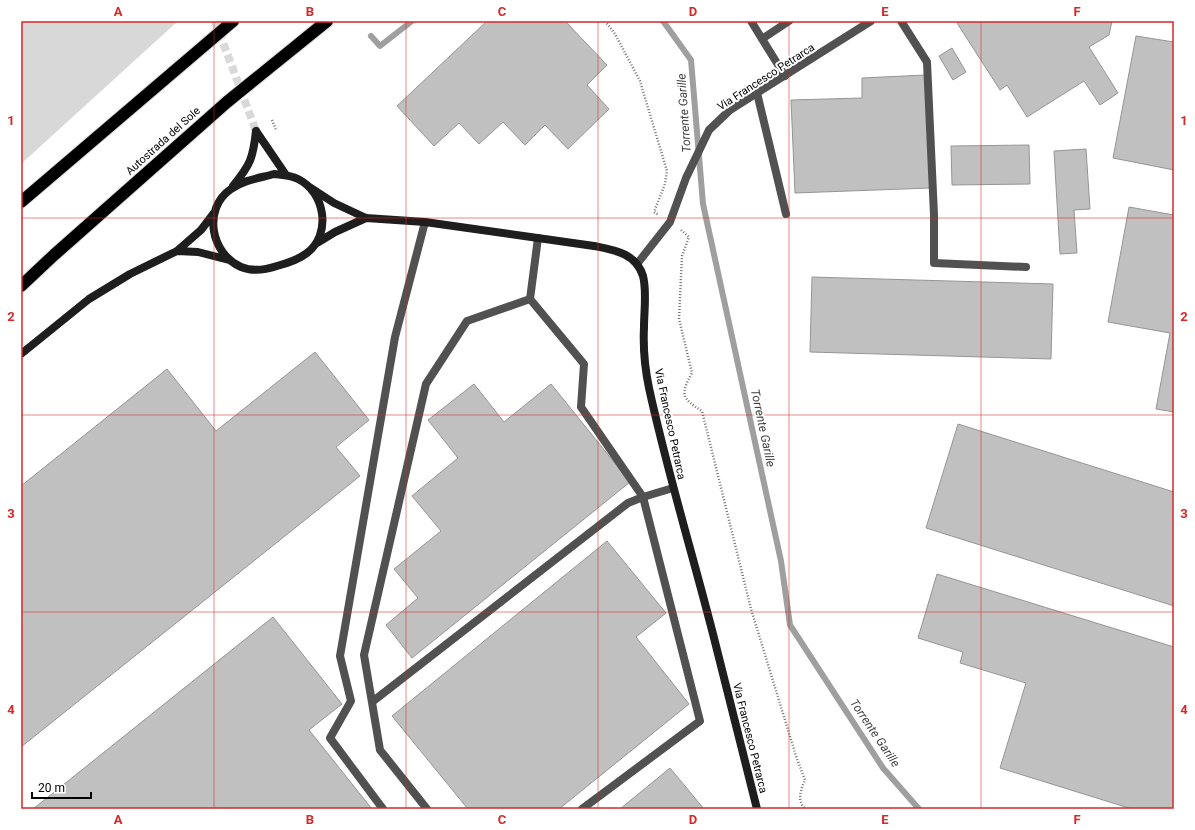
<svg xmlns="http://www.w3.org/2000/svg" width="1195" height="830" viewBox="0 0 1195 830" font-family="Roboto,sans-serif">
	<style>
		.green { fill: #d8d8d8 }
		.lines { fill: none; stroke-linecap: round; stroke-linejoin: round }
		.stream { stroke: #9f9f9f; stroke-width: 6 }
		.building { fill: #c0c0c0; stroke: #959595 }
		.secondary-tunnel { stroke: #d9d9d9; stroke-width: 8; stroke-dasharray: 8 4; stroke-linecap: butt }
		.highway-casing { stroke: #dbdbdb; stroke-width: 14 }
		.path { stroke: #737373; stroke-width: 2.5; stroke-dasharray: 1 2; stroke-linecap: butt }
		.lane { stroke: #515151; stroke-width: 8 }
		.street { stroke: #515151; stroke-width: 8 }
		.secondary { stroke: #1e1e1e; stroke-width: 8 }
		.highway { stroke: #000; stroke-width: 12 }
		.grid { fill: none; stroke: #d62828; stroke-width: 1; stroke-opacity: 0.55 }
		.labels { text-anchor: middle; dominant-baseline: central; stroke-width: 4; stroke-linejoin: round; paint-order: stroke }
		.street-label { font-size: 11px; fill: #000; stroke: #fff }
		.water-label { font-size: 12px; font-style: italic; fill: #404040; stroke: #fff }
		.neatline { fill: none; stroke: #d62828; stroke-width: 1.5 }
		.grid-label { font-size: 13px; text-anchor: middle; font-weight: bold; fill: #d62828 }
	</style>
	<rect width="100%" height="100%" fill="#fff"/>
	<path class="green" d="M21,21H178L21,164Z"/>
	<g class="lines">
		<path class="stream" d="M663,21L691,60L703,204L781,561L790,625L883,768L919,809
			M371,36L380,46L412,21"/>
	</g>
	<path class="building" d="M487,21H565L607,65L587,85L609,109L568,149L545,125L525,145L503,122L479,144L459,123L434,146L397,106Z
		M960,21H1112L1109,35L1089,47L1118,93L1100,105L1084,81L1027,117L1007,85L1000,90L957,23Z
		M1136,36L1174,42V170L1113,158Z
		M952,48L966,72L953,80L939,56Z
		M925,75L930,188L795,193L791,100L862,98V78Z
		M1029,145L1030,184L952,185L951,146Z
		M1086,149L1090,209L1074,210L1077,253L1060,254L1054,151Z
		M1129,207L1174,215V412L1156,409L1170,333L1108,322Z
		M812,277L1053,284L1051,359L810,352Z
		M315,352L369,420L336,447L360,476L21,747V486L167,369L216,431Z
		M474,384L504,422L551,384L630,482L412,658L386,625L418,598L394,569L441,531L412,496L458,458L428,420Z
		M958,424L1174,492V606L926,528Z
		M607,541L666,613L636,637L689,704L559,809H468L392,716Z
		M937,574L1174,647V809H1132L1000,768L1026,683L960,663L963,652L918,638Z
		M273,617L342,704L309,730L372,809H33Z
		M670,768L704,809H620Z"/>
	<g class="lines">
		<path class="secondary-tunnel" d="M215,21L256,131"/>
		<defs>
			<path id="highway" d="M21,202L233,21
				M21,286L54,255L227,102L327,21"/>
		</defs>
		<use href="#highway" class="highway-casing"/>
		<path class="path" d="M605,21L615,34L640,81L667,171L665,184L654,212L659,215
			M272,120L276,130
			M681,230L689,237L682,256L679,319L692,373C680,394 682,399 702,411L751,609L796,756L805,780C801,789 796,802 806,809"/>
		<path class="lane" d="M751,21L785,76
			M901,21L927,62L934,215V263L1026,267
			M762,39L789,21
			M757,93L786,214
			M530,299L584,364L581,407L643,497L700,721L582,809
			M372,702L628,503L643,497L673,488
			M383,809L330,738L351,701L340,656L395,337L425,222
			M427,809L380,750L364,655L426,384L467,321L530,299L538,238"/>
		<path class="street" d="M637,264L670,222L686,178L709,130L730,110L871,21"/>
		<path class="secondary" d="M256,131L286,175
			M274,174C282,175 290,175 298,179C325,192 332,234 307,253C298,260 288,263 277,266C265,270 253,272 241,267C211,254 202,209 231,189C243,180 260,178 274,174Z
			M233,186C250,165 253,159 256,131
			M308,186L334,203L366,218L425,222L594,246C614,250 636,253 643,276C647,291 644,311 644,327C643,347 645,369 649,388C667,471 692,552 713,634C728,692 742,751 757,809
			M317,243L335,232L366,218
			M177,251L198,252L229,260
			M21,354L89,299L130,274L177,251L201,230L214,213"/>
		<use href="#highway" class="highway"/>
	</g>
	<path class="grid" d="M214,21V809M406,21V809M598,21V809M789,21V809M981,21V809M21,218H1174M21,415H1174M21,612H1174"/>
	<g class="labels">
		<g class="street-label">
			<text transform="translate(766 77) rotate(-33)">Via Francesco Petrarca</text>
			<text transform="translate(163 141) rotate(-42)">Autostrada del Sole</text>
			<text transform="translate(670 424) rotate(78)">Via Francesco Petrarca</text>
			<text transform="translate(750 738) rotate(76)">Via Francesco Petrarca</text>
		</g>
		<g class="water-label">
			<text transform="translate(684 113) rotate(-94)">Torrente Garille</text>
			<text transform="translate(763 428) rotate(78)">Torrente Garille</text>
			<text transform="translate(875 733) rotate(56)">Torrente Garille</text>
		</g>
	</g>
	<rect width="1195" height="830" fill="none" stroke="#ffffff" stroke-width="44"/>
	<path d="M32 792v6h59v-6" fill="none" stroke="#000000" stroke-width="2"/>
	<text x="38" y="792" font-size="12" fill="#000000" stroke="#ffffff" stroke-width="3" paint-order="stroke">20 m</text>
	<rect x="22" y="22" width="1151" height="786" class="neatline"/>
	<g class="grid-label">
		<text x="118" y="16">A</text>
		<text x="310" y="16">B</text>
		<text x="502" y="16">C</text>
		<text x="693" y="16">D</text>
		<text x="885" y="16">E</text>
		<text x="1077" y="16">F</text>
		<text x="11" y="125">1</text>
		<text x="1184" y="125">1</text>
		<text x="11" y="321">2</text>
		<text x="1184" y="321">2</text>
		<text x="11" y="518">3</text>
		<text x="1184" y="518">3</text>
		<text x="11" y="714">4</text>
		<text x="1184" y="714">4</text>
		<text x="118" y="824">A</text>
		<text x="310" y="824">B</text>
		<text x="502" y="824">C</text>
		<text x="693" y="824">D</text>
		<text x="885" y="824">E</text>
		<text x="1077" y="824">F</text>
	</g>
</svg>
